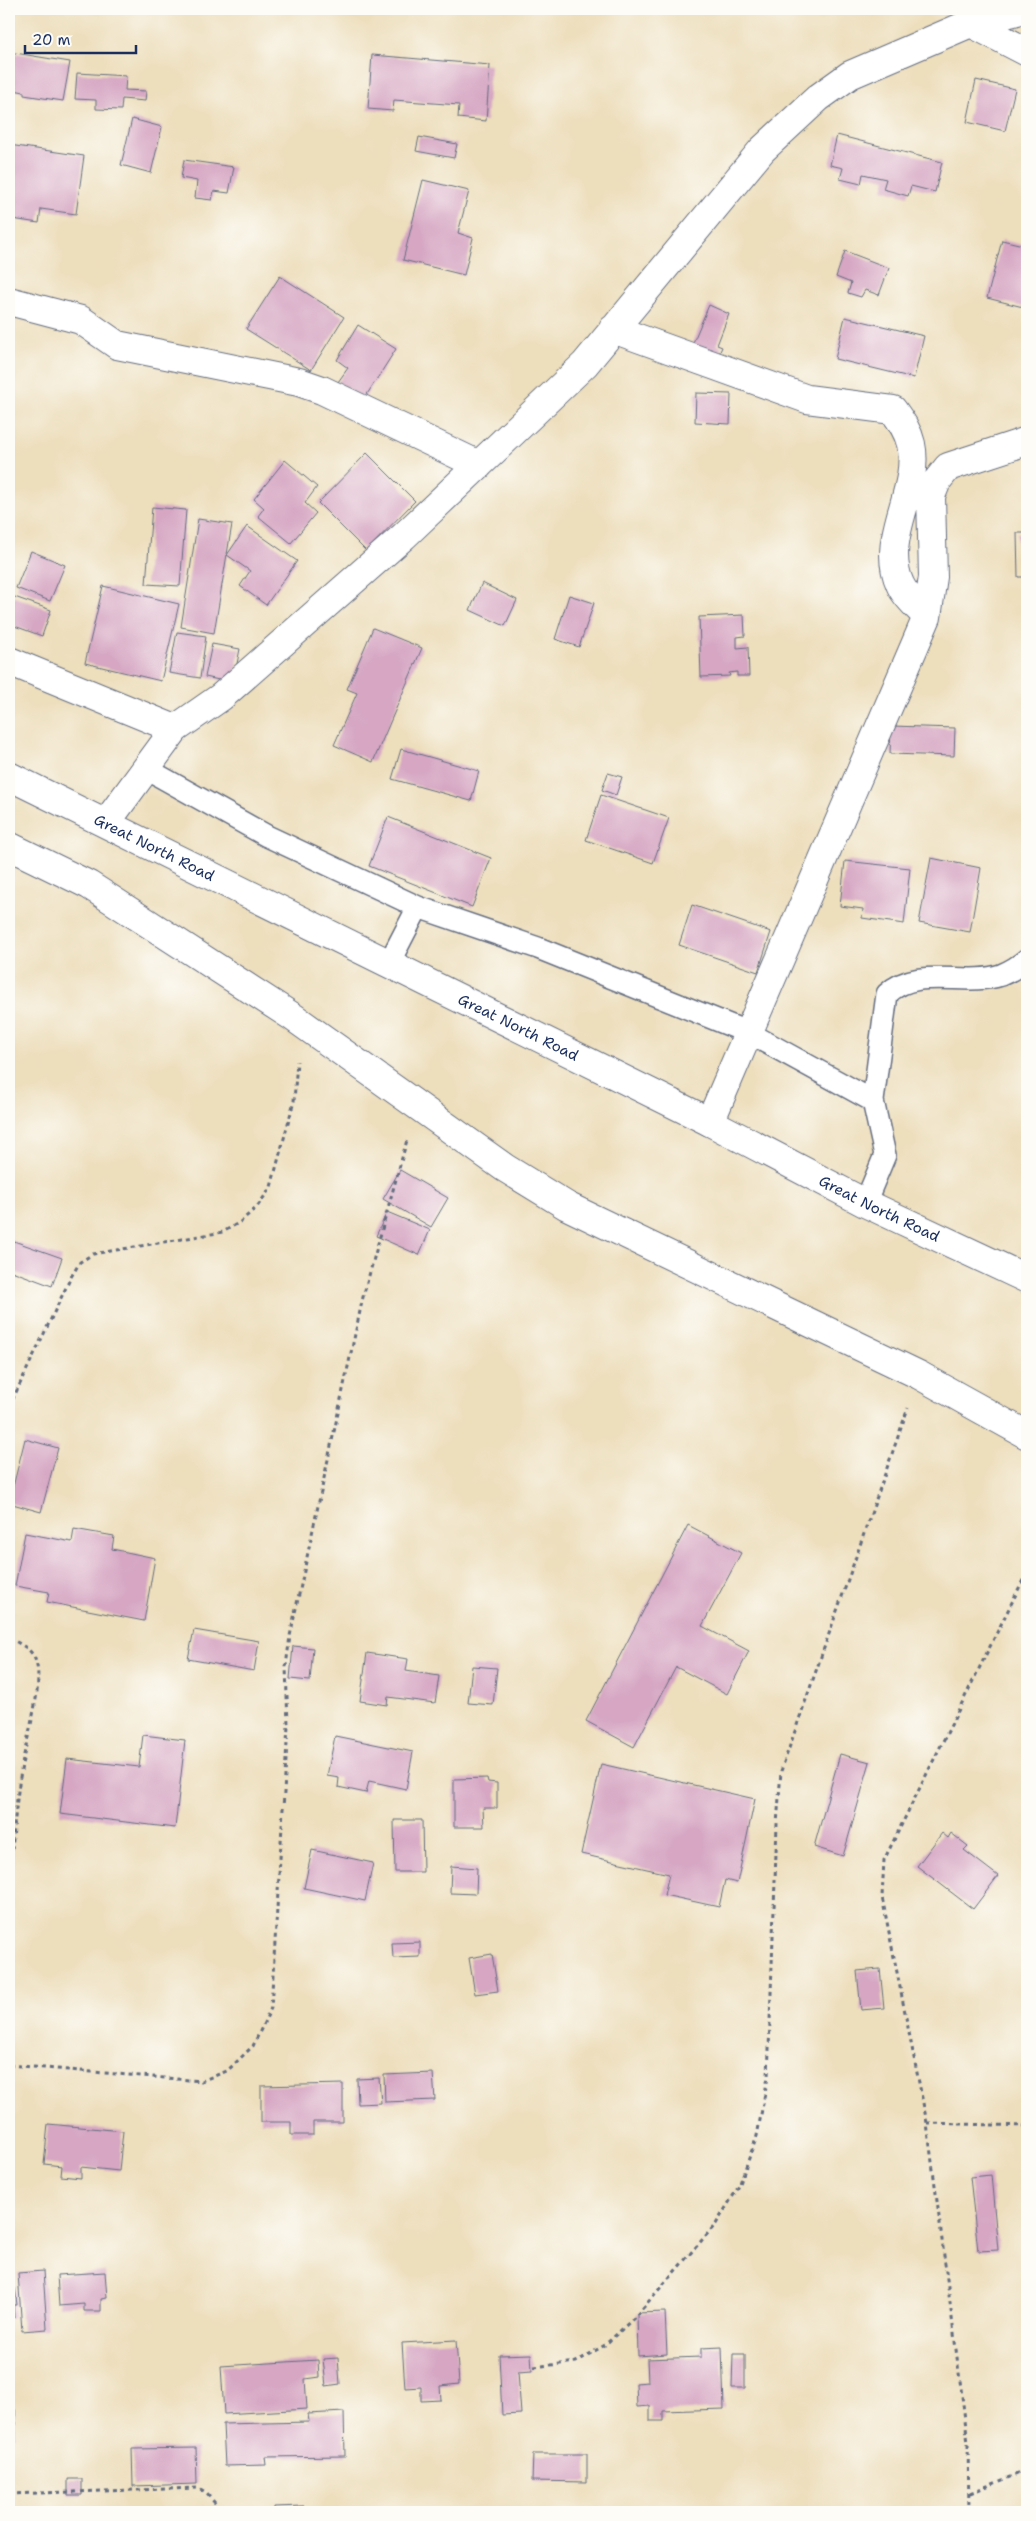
<svg xmlns="http://www.w3.org/2000/svg" width="1036" height="2521" viewBox="0 0 1036 2521" font-family="'Shantell Sans',sans-serif">
	<style>
		.building { fill: #d6a6c3 }
		.lines { fill: none; stroke-linecap: round; stroke-linejoin: round }
		.service-casing { stroke: #646c7f; stroke-width: 24 }
		.minor-casing { stroke: #646c7f; stroke-width: 30 }
		.trunk-casing { stroke: #646c7f; stroke-width: 30 }
		.path { stroke: #646c7f; stroke-width: 3; stroke-dasharray: 4 4; stroke-linecap: butt }
		.service { stroke: #fff; stroke-width: 21 }
		.minor { stroke: #fff; stroke-width: 28 }
		.trunk { stroke: #fff; stroke-width: 28 }
		.labels { text-anchor: middle; dominant-baseline: central; stroke-width: 4.5; stroke-linejoin: round; paint-order: stroke }
		.street-label { font-size: 15px; fill: #1b2f5e; stroke: #fdfcf7 }
	</style>
	<rect width="100%" height="100%" fill="#fdfcf7"/>
	<filter id="ink" filterUnits="userSpaceOnUse"><feTurbulence type="fractalNoise" baseFrequency=".02" numOctaves="2"/><feDisplacementMap in="SourceGraphic" scale="10" xChannelSelector="R" yChannelSelector="G"/><feConvolveMatrix kernelMatrix="1 2 1 2 8 2 1 2 1" color-interpolation-filters="sRGB"/></filter>
	<filter id="wash" filterUnits="userSpaceOnUse"><feTurbulence type="fractalNoise" baseFrequency=".0096" numOctaves="4" result="noise"/><feDisplacementMap in="SourceGraphic" scale="20" xChannelSelector="R" yChannelSelector="G"/><feGaussianBlur stdDeviation="1.12" result="paint"/><feColorMatrix in="noise" values="0 0 0 0 0 0 0 0 0 0 0 0 0 0 0 0 0 1.4 0 .05"/><feComposite in="paint" operator="in"/></filter>
	<g filter="url(#wash)">
		<rect width="100%" height="100%" fill="#eddebc"/>
		<g id="blocks">
			<path class="building" d="M9,52L70,62L63,101L24,95V92L9,89Z
				M372,55L490,65L486,121L458,118L459,105L394,100L393,111L368,109Z
				M77,73L126,76L125,90L146,91L145,101L122,99L121,110L96,109V100L75,99Z
				M976,80L1015,89L1005,131L967,122Z
				M132,119L162,127L151,173L121,165Z
				M837,135L942,162L935,192L911,186L908,196L883,189L886,179L863,174L861,184L840,179L843,168L830,165Z
				M419,137L457,144L454,158L416,151Z
				M9,145L84,156L76,214L41,209L39,223L12,219L15,200L9,199Z
				M184,160L234,167L229,193L214,191L212,200L195,198L197,181L181,178Z
				M423,180L469,191L458,233L473,238L464,275L403,260Z
				M1002,240L1027,246V308L987,298Z
				M845,251L889,268L879,295L865,290L861,297L848,293L851,283L836,277Z
				M280,276L344,317L311,370L246,329Z
				M709,305L729,314L717,345L722,347L715,363L689,352Z
				M845,317L924,336L914,378L835,359Z
				M358,325L396,349L364,399L338,382L348,368L337,360Z
				M696,393L731,394L730,424L695,422Z
				M367,453L415,501L366,551L318,503Z
				M285,460L317,487L305,503L316,513L291,543L258,516L264,508L254,499Z
				M152,507L186,510L180,586L146,584Z
				M198,519L232,524L214,633L181,627Z
				M247,526L297,561L266,605L240,586L250,571L227,555Z
				M1017,533H1027V577H1018Z
				M31,551L65,565L50,601L16,588Z
				M482,583L517,600L505,626L470,610Z
				M103,586L179,604L161,681L85,663Z
				M9,595L51,610L42,636L9,624Z
				M569,595L594,603L579,647L555,639Z
				M744,615L745,636L737,637V648L748,647L749,676H737V672L729,673L730,676L701,677L699,617Z
				M373,628L422,648L373,762L334,745L357,693L347,689Z
				M177,632L206,636L200,678L169,673Z
				M212,644L240,649L233,683L205,677Z
				M891,726L955,728L954,756L890,754Z
				M401,749L479,771L471,801L392,779Z
				M608,773L622,777L616,795L602,790Z
				M601,795L669,818L653,863L586,840Z
				M388,817L491,858L472,907L369,866Z
				M931,858L981,868L970,932L919,923Z
				M845,861L910,868L904,924L862,918L863,909L840,906Z
				M692,905L771,932L758,972L679,945Z
				M400,1170L448,1198L431,1227L383,1199Z
				M387,1212L430,1230L419,1255L376,1236Z
				M11,1240L62,1258L52,1286L9,1270Z
				M25,1439L58,1448L41,1512L9,1503Z
				M688,1525L741,1553L702,1626L749,1651L727,1694L676,1667L634,1747L586,1721Z
				M74,1529L114,1536L112,1549L155,1558L144,1621L47,1602L49,1592L15,1586L25,1533L72,1542Z
				M194,1630L259,1641L254,1671L188,1659Z
				M293,1646L313,1648L310,1681L290,1679Z
				M367,1653L408,1659L406,1671L439,1676L435,1703L388,1697L387,1705L360,1701Z
				M472,1666L497,1668L493,1705L468,1703Z
				M143,1735L185,1740L175,1828L60,1814L67,1759L139,1767Z
				M335,1736L413,1752L406,1789L369,1781L366,1793L338,1787L339,1778L327,1776Z
				M840,1754L870,1762L843,1856L814,1847Z
				M601,1764L755,1799L737,1883L725,1880L719,1907L664,1895L669,1874L581,1854Z
				M487,1778L488,1782L497,1783V1808H483L484,1827H454V1779Z
				M394,1820H422L423,1872H395Z
				M942,1833L948,1838L951,1833L968,1846L964,1850L998,1876L973,1909L917,1866Z
				M312,1850L373,1863L365,1901L304,1888Z
				M451,1866L477,1868L476,1894L450,1893Z
				M420,1942V1957L393,1958L392,1943Z
				M492,1954L498,1991L475,1994L469,1958Z
				M880,1969L884,2008L861,2010L857,1971Z
				M433,2073L435,2100L385,2102L384,2075Z
				M379,2078L381,2103L358,2104L357,2079Z
				M343,2084V2122H313V2135H291V2122H261V2086Z
				M48,2124L123,2131L119,2171L81,2167V2178L61,2176L62,2166L44,2164Z
				M991,2175L998,2250L978,2251L970,2177Z
				M43,2271L47,2329L22,2331L18,2273Z
				M105,2272L107,2298L101,2299V2311H84V2304L59,2306L57,2275Z
				M15,2288L17,2305H13L14,2318L9,2319V2289Z
				M665,2312L667,2354L638,2356L637,2313Z
				M456,2340L459,2384L440,2386L441,2400L421,2401V2387L405,2388L402,2343Z
				M722,2347L724,2409L663,2411V2421H650V2406L637,2407L636,2383L648,2382L647,2359L701,2357V2348Z
				M531,2354L532,2371L518,2372L521,2414L502,2415L499,2355Z
				M733,2354H745V2388H732Z
				M338,2358L340,2384L326,2386L323,2359Z
				M318,2360L319,2377L305,2379L307,2409L224,2414L221,2366Z
				M9,2409H15V2436H9Z
				M344,2412L345,2456L265,2457L266,2465L225,2466L223,2424L309,2422L308,2414Z
				M196,2448L197,2484L133,2486L132,2449Z
				M533,2454H587V2482L532,2481Z
				M68,2479H82V2495H68Z
				M304,2506L305,2512H274V2507Z"/>
		</g>
	</g>
	<g filter="url(#ink)">
		<use href="#blocks" fill-opacity="0" stroke="#646c7f" stroke-width="1"/>
		<g class="lines">
			<defs>
				<path id="service" d="M145,768L267,836L418,907L538,948L749,1033L873,1101
					M389,963L418,907
					M865,1203L885,1155L873,1101L887,994C917,965 964,987 1001,975C1011,971 1019,966 1027,959"/>
				<path id="minor" d="M971,23L1027,52
					M9,301L81,320L117,345L299,382L322,390L479,465
					M613,329L807,399L893,410C901,421 908,431 911,444C921,490 879,538 900,584C905,596 918,607 927,617
					M9,661L175,729
					M106,823L175,729L221,697L404,536L585,364L762,150L818,98L850,75L971,23L1025,9
					M9,846L89,885L293,1017L505,1168L567,1206L919,1375L1027,1435
					M710,1122L927,617L933,577L931,496L937,481L948,467L1027,441"/>
				<g id="trunk">
					<path id="s1" d="M9,776L710,1122L865,1203L1027,1279"/>
				</g>
			</defs>
			<use href="#service" class="service-casing"/>
			<use href="#minor" class="minor-casing"/>
			<use href="#trunk" class="trunk-casing"/>
			<path class="path" d="M9,1407L71,1277L80,1262L93,1254L223,1232L240,1222L257,1207L271,1187L294,1101L297,1061
				M9,1638C22,1645 34,1649 37,1666C42,1694 25,1742 21,1771C15,1807 13,1844 9,1881
				M9,2065L201,2081L227,2071L253,2046L271,2008L288,1726L286,1666L290,1636L363,1297L407,1140
				M927,2123L1027,2126
				M534,2367L576,2362L605,2345L635,2317L716,2224L739,2186L757,2136L768,2077L777,1824L781,1771L908,1408
				M970,2493L1027,2470
				M9,2494L197,2488L207,2494L223,2512
				M969,2512L968,2443L927,2123L882,1897L884,1860L1027,1572"/>
			<use href="#service" class="service"/>
			<use href="#minor" class="minor"/>
			<use href="#trunk" class="trunk"/>
		</g>
	</g>
	<g class="labels">
		<g class="street-label">
			<text stroke="none"><textPath href="#s1" startOffset="162">Great North Road</textPath></text>
			<text stroke="none"><textPath href="#s1" startOffset="568">Great North Road</textPath></text>
			<text stroke="none"><textPath href="#s1" startOffset="972">Great North Road</textPath></text>
		</g>
	</g>
	<rect width="1036" height="2521" fill="none" stroke="#fdfcf7" stroke-width="30"/>
	<path d="M25 45v8h111v-8" fill="none" stroke="#1b2f5e" stroke-width="2.5"/>
	<text x="32" y="45" font-size="15" fill="#1b2f5e" stroke="#fdfcf7" stroke-width="4" paint-order="stroke">20 m</text>
</svg>
